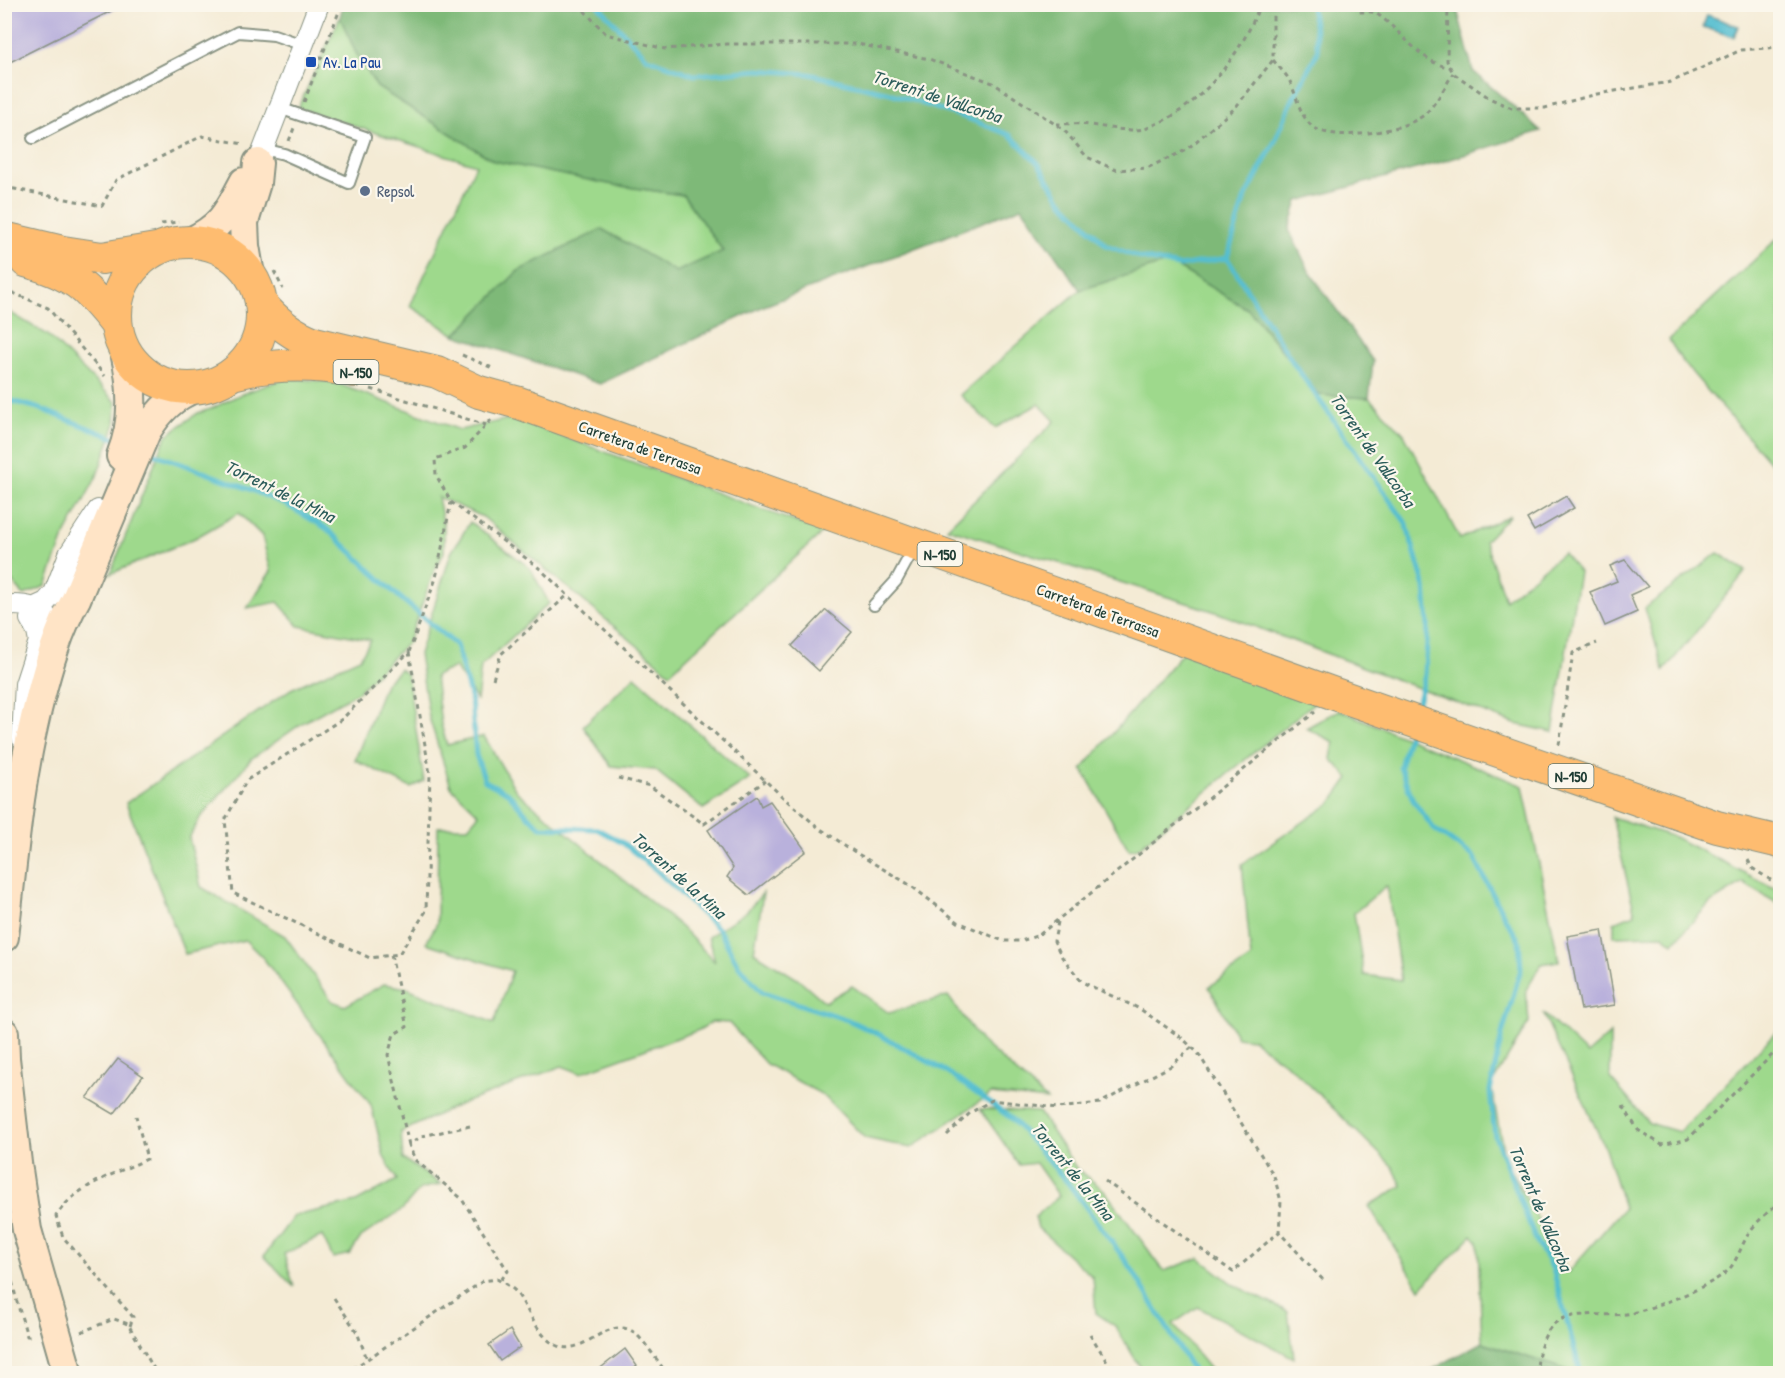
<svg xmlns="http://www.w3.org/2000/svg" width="1785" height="1378" viewBox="0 0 1785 1378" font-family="'Patrick Hand',sans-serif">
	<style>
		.green { fill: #9ed98c; stroke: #5e8b60; stroke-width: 1.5; fill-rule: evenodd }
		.forest { fill: #7eb978; stroke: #4e7b56; stroke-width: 1.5 }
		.water { fill: #54bed0; stroke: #3a7e82; stroke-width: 1.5 }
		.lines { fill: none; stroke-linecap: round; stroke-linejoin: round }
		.stream { stroke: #54bed0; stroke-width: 5 }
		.building { fill: #b9b1dc }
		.lane-casing { stroke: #8a9484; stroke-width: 14 }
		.street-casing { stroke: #8a9484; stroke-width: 22 }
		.secondary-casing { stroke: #8a9484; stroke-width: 32 }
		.primary-casing { stroke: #8a9484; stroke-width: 34 }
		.path { stroke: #8a9484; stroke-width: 3; stroke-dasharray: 4.5 4.5; stroke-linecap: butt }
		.lane { stroke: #fff; stroke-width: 10 }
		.street { stroke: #fff; stroke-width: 20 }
		.secondary { stroke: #ffe4c6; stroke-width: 28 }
		.primary { stroke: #febc70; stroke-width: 32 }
		.transit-dot { fill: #1a4fb4; stroke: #fbf7ec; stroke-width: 2 }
		.service-dot { fill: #5c6f8a; stroke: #fbf7ec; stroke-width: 2 }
		.labels { text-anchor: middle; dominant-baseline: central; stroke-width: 4.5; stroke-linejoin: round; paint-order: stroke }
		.shield { fill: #fbf7ec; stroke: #61756b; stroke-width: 1.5 }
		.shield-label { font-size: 15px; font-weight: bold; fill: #1f3d34 }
		.transit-label { font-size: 16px; fill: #164399; stroke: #fbf7ec; text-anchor: start }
		.service-label { font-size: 16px; fill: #4e5e75; stroke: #fbf7ec; text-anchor: start }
		.street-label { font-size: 16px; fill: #1f3d34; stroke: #fbf7ec }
		.water-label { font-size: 18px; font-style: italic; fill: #2c5d5b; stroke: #fbf7ec }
	</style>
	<rect width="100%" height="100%" fill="#fbf7ec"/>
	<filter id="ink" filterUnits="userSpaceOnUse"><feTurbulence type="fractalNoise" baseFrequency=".0167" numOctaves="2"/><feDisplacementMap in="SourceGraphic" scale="12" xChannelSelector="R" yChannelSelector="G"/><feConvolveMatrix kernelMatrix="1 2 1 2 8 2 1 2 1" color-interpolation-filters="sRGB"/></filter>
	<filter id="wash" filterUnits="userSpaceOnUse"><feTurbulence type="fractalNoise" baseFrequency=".008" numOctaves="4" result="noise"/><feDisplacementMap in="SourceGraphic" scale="24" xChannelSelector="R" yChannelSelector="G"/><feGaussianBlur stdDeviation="1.35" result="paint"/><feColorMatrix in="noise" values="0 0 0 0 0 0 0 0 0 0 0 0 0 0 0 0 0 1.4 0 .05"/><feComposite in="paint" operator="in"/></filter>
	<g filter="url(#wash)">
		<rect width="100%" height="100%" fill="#f4ebd5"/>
		<path class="green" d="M340,17L356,53L377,87L494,161L614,185L683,195L723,251L676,272L602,229L518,271L455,335L410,306L476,165L298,108Z
			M1780,236V474L1682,361L1669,340Z
			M1169,262L1249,310L1318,395L1369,398L1404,434L1460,539L1510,515L1485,541L1505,600L1563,553L1579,572L1553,732L1515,724L1216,612L947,528L1055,421L1039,404L995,428L960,395L1080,290Z
			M4,309L48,335L116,402L115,426L96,478L64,537L46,586L24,595L5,574Z
			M286,378L333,382L460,430L513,418L823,532L670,673L483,517L438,497L444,528V552L435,569L408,642L358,692L304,722L251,759L200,818L189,838L201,887L285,936L332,1001L345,1006L384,984L407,988L494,1023L512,971L426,943L437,923L438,827H468L479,814L451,787L429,717L419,654L451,553L470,522L530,568L549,603L481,666L477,700L455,667L435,676L441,724L447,745L484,736L516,791L680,926L715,962L708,937L747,911L763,893L754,952L801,981L825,1002L852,986L889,1013L948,996L981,1041L1047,1100L991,1094L911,1148L865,1138L823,1095L766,1064L729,1023L712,1022L699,1030L580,1073L562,1066L456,1106L401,1132L403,1159L441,1184L420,1189L403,1209L361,1237L350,1254L333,1258L322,1236L284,1254L294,1287L264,1256L294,1216L356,1202L397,1180L384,1157L371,1105L264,959L245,940L185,954L126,803L291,689L360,658L371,640L299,626L278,602L247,608L271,571L262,536L239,513L195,538L110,574L166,436L198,413L211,409L239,395Z
			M1718,553L1746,571L1664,671L1645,608Z
			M1183,652L1315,702L1138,848L1129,850L1082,769Z
			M400,669L407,674L424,781L411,788L355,760L385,684Z
			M635,676L750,779L703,809L655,770L611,766L583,726Z
			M1339,710L1523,786L1559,961L1541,964L1526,990L1529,1022L1491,1085L1505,1161L1568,1272L1624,1208L1605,1148L1543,1013L1587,1054L1610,1034V1078L1649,1123L1679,1132L1780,1028V1373H1575L1482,1342L1478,1242L1472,1235L1420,1289L1369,1206L1402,1186L1393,1167L1293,1069L1252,1039L1237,1037L1209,987L1251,958L1242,864L1331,803L1349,778L1331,759L1334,742L1306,728ZM1386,886H1387L1401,980L1364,975L1354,913Z
			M1612,817L1674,837L1780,891V905L1743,883L1709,904L1673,943L1663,935L1614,936V922L1635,914Z
			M980,1109L1039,1112L1076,1168L1104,1190L1164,1271L1199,1258L1234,1285L1288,1312L1294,1358L1198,1307L1173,1324L1213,1373H1144L1115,1326L1096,1313L1093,1277L1038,1228L1035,1217L1059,1196L1036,1163L1019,1165Z"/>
		<path class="forest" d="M343,5H1456L1473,71L1541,131L1438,163L1298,201L1289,230L1309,271L1373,361L1369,398L1319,395L1249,310L1169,262L1080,290L1022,207L764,306L600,384L455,335L518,271L602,229L676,272L723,251L683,195L614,185L494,161L377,87L356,53L340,17Z
			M1482,1342L1575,1373H1426Z"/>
		<path class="water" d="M1707,15L1738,26L1734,37L1703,27Z"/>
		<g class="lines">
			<path class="stream" d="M597,4L647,58L694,75L759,70L809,74L890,93L969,119L1010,135L1038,163L1061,200L1106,245L1141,258L1179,266L1227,258L1294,364L1406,523L1425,587L1428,626L1425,675L1415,713
				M1227,258L1244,200L1275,141L1292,101L1318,51L1311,4
				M4,399L38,408L119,440
				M147,451L249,489L287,505L326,528L397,595L456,645L471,699L476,755L485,781L508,793L529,817L541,827L597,829L623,843L655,869L719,930L739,966L762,992L848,1020L882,1036L947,1072L1012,1119L1068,1183L1131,1268L1195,1374
				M1410,730L1400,767L1413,800L1434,829L1473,856L1505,918L1519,940L1521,969L1502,1034L1490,1091L1495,1136L1537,1243L1553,1269L1581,1374"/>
		</g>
		<g id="blocks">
			<path class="building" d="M4,4H125L4,65Z
				M1566,496L1574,508L1534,531L1527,519Z
				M1625,560L1648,587L1630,595L1637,612L1605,626L1590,592L1617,581L1610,566Z
				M826,610L852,632L819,671L792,646Z
				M757,796L761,806L770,801L806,851L749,895L727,877L733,868L708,830Z
				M1602,930L1615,1005L1581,1010L1567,936Z
				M118,1059L143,1076L114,1114L87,1098Z
				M510,1330L520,1347L500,1361L489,1345Z
				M625,1349L637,1366L627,1374H593Z"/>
		</g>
	</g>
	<g filter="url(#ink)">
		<use href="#blocks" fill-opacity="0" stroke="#8a9484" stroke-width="1.5"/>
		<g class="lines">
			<defs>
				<path id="lane" d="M33,138L238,32L274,35L303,45
					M263,149L284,154L349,183L365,137L279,108
					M874,605L896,581L914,548"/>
				<path id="street" d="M258,163L319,4
					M13,605C42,605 55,615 52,646
					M35,607L46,602L54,593L69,554L98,510
					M22,738L25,684L39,641L37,631L30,619"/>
				<path id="secondary" d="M190,242C223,226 228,212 244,182
					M250,275L245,246L244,222L256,183L258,163
					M121,456C135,421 133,387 125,352
					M4,937C13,858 19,779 39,702C48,666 58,631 76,599L146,432C158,412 173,396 195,388
					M4,1033L5,1058L17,1163L27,1230L68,1374"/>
				<path id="primary" d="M4,238L63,252L102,258L156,249
					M116 315a73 73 0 1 1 146 0a73 73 0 1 1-146 0Z
					M26,261C73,274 86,286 116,324
					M261,304C276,322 292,335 315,343L437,372L479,392L519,403L1332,693L1717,827L1780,842
					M232,374C273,363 312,363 354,371"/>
			</defs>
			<use href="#lane" class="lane-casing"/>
			<use href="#street" class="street-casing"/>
			<use href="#secondary" class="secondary-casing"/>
			<use href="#primary" class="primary-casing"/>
			<path class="path" d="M578,4L606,34L665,49L727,44H858L929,59L993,83L1064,130L1087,157L1116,170L1147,168L1186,150L1235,108L1273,60V4
				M1357,4L1359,12C1365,12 1373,11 1377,14C1400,29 1422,65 1450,67
				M1448,4L1447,61L1453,73L1491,99L1512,108H1545L1597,94L1671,82L1741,50L1780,47
				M1273,60C1278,66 1284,72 1288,78C1297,93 1298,115 1313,127C1334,143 1404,131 1424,115C1436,104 1445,87 1453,73
				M304,102L342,4
				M1056,124C1067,124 1078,123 1089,125C1107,127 1125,132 1144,129C1150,128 1155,124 1161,122C1205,101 1244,50 1260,4
				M289,141L294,128
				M4,187L102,206L116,180L202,136L243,144
				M161,224L179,222
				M274,271L283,289
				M4,289L48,308L105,376
				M462,355L495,369
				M371,389L486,425
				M491,420L465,448L435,459L436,475L451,502L539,568L786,800L819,828L858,854L910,885L958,922L1003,941H1021L1039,935L1315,712
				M409,652L430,774L426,911L399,954L370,958L233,893L225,820L247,780L342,719L409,652L436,578L451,502
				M493,679L501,654L568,595
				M1559,745L1573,653L1597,643
				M618,778L650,786L704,824L765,781
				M1748,860L1752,868L1780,886
				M1058,922L1054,941L1062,957L1082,982L1140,1009L1182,1038L1198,1053L1274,1176L1281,1201L1279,1232L1324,1281
				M391,955L407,1027L394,1034L388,1055L409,1145
				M1623,1106L1638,1130L1662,1145L1688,1139L1780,1047
				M470,1126L422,1136L409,1145L415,1160L461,1198L508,1271L500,1281
				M947,1135L970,1113L992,1100L1058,1108L1100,1103L1171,1066L1192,1047
				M1105,1181L1233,1272L1279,1232
				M4,1247L17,1302L27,1336H32
				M334,1298L357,1332L367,1359
				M130,1326L133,1317L63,1237L56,1216C77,1184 114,1175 147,1159L136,1116
				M81,1332L114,1319L128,1324L157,1374
				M1090,1334L1115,1374
				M345,1374L483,1281L497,1279C503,1283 511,1286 516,1292C528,1308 538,1338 558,1346C584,1356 606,1317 632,1331C641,1336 660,1364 667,1374
				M1538,1374C1535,1359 1543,1332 1555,1323C1574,1309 1609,1318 1632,1313C1654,1308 1719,1284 1731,1267C1739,1256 1743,1241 1751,1230C1759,1219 1771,1210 1780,1201"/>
			<use href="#lane" class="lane"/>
			<use href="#street" class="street"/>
			<use href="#secondary" class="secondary"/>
			<use href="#primary" class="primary"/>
		</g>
	</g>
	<rect class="transit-dot" x="305" y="56" width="12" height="12" rx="3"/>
	<circle class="service-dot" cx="365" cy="191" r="6"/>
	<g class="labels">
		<g class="shield">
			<rect x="333.5" y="360" width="45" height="24" rx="4.5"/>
			<rect x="917.5" y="542" width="45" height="24" rx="4.5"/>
			<rect x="1548.5" y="764" width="45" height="24" rx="4.5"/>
		</g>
		<g class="shield-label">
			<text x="356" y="372">N-150</text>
			<text x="940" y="554">N-150</text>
			<text x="1571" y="776">N-150</text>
		</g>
		<g class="transit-label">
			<text x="323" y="62">Av. La Pau</text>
		</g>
		<g class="service-label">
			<text x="377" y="191">Repsol</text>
		</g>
		<g class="street-label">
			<text transform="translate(640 447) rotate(20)">Carretera de Terrassa</text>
			<text transform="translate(1098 610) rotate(20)">Carretera de Terrassa</text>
		</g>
		<g class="water-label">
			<text transform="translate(937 96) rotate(18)">Torrent de Vallcorba</text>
			<text transform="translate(1373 450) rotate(55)">Torrent de Vallcorba</text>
			<text transform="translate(280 491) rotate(26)">Torrent de la Mina</text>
			<text transform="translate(679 875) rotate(42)">Torrent de la Mina</text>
			<text transform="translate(1073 1171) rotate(51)">Torrent de la Mina</text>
			<text transform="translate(1541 1208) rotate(67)">Torrent de Vallcorba</text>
		</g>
	</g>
	<rect width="1785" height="1378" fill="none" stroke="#fbf7ec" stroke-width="24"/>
</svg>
